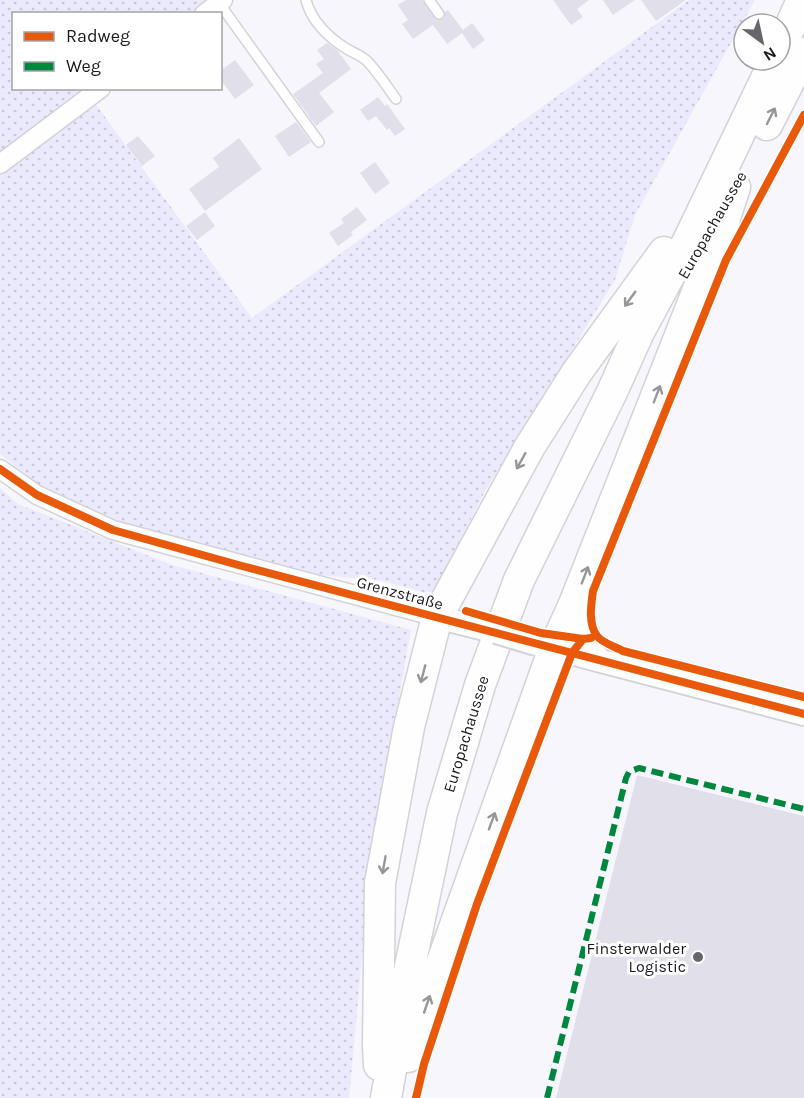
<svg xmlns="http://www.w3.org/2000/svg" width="804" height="1098" viewBox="0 0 804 1098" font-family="Karla,sans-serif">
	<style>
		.grass { fill: url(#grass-dots) }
		.building { fill: #e0dfea }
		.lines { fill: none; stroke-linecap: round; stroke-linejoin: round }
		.service-casing { stroke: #d3d2d7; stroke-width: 12 }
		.minor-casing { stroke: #d3d2d7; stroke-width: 21 }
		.tertiary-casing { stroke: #d3d2d7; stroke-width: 26 }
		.primary-casing { stroke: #d3d2d7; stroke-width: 33 }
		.service { stroke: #fefeff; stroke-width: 9 }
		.minor { stroke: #fefeff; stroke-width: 18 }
		.tertiary { stroke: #fefeff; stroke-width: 22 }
		.primary { stroke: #fefeff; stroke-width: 30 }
		.tertiary-bridge-casing { stroke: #d3d2d7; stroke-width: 26; stroke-linecap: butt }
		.tertiary-bridge { stroke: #fefeff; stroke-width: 22 }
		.quiet { stroke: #00873e; stroke-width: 6; stroke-dasharray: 12 6; stroke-linecap: butt }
		.cycleway-casing { stroke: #fff; stroke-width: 11 }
		.cycleway { stroke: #e8590c; stroke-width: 8 }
		.oneway { stroke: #97979a }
		.poi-dot { fill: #67666c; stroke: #fff; stroke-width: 2 }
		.labels { text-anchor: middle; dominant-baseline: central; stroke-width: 6; stroke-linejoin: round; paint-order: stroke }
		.street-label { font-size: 16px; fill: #1a191e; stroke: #fff }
		.poi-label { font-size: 16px; fill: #1a191e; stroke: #fff; text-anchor: end }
	</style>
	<defs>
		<pattern id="grass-dots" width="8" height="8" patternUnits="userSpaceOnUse" patternTransform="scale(1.5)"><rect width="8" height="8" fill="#ebe9fc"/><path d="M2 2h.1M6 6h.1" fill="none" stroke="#c9c7d8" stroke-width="1.8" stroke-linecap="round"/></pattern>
	</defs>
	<rect width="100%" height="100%" fill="#f7f6fc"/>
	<path class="grass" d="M0,0H213L195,13L14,14V88L94,89L0,158Z
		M689,0H755L635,215L615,280L484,493L433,595L379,580L319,575L198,545L121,523L38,484L0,454V168L94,102L252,318Z
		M0,488L18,504L172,565L411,630L372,850L349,1098H0Z"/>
	<path class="building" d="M406,0H422L437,20L443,19L445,12L448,10L463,30L472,23L485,40L473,49L462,33L447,44L433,25L413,39L402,24L408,20L398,5Z
		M553,0H589L577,9L583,17L571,25Z
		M603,0H635L613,15Z
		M641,0H686L656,21Z
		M327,43L338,51L351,69L319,93L334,112L316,126L293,94L323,73L316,64L324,59L317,50Z
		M235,60L254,85L235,99L220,79V71Z
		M378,97L385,106L387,104L405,129L395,136L389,128L387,130L376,116L368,121L360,110Z
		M296,122L311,142L289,157L275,136Z
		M138,136L155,156L142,166L126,145Z
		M239,138L262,169L205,211L189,189L219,167L213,158Z
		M375,162L390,183L375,194L360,173Z
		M357,207L367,220L351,232L345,224L353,235L338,246L329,233L344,223L341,219Z
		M205,212L215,226L197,240L186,226Z
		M637,775L804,816V1098H556Z"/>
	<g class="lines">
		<defs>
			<path id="service" d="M306,0C311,21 329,38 347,49C354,53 362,56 367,61C378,72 387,87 396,99
				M429,0L439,14
				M219,3L319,142"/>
			<path id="minor" d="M204,14L223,0
				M0,164L101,88
				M0,469L37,495L113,530L437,617"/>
			<path id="tertiary" d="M574,604C578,626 583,644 600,660
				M437,617L496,632
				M540,645L804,714"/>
			<path id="primary" d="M780,49L802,0
				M767,125L804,53
				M408,1057L554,648L574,604L718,239L735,187
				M379,1065L378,1045L380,883L409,727L437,617L529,448L577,372L664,252
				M386,1098L409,971L442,813L480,685L519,580L612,392L639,332L686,245L775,60"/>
		</defs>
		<use href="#service" class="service-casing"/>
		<use href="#minor" class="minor-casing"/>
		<use href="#tertiary" class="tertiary-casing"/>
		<use href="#primary" class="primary-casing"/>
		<use href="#service" class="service"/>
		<use href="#minor" class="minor"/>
		<use href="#tertiary" class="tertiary"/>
		<use href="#primary" class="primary"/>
		<defs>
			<path id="tertiary-bridge" d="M496,632L536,644"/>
		</defs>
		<use href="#tertiary-bridge" class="tertiary-bridge-casing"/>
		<use href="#tertiary-bridge" class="tertiary-bridge"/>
		<path class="quiet" d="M547,1098L626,778L629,772L639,768L804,809"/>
		<defs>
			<path id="cycleway" d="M804,115L726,260L593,591C591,605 588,624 597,636C602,643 616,647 623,651L804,697
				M0,469L37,495L113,530L242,566L804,714
				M466,611L541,633L583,639L591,638
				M416,1098L424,1064L477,904L572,653L583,639"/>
		</defs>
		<use href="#cycleway" class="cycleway-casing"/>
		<use href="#cycleway" class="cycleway"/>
	</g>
	<defs><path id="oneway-shaft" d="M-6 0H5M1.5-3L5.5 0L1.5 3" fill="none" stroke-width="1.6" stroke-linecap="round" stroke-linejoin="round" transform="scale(1.5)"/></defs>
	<g class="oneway">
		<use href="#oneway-shaft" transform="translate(771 116) rotate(-63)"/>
		<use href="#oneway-shaft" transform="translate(630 299) rotate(126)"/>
		<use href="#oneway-shaft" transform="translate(657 394) rotate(-69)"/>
		<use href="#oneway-shaft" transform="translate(521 461) rotate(119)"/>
		<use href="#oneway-shaft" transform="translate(585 575) rotate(-69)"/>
		<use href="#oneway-shaft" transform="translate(423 674) rotate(105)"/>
		<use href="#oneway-shaft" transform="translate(492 821) rotate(-70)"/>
		<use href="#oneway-shaft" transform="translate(384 865) rotate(100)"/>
		<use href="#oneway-shaft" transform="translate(427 1004) rotate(-71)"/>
	</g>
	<circle class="poi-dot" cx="698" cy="957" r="6"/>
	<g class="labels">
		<g class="street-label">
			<text transform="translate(712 225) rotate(-60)">Europachaussee</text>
			<text transform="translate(400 593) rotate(15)">Grenzstraße</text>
			<text transform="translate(466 734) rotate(-73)">Europachaussee</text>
		</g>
		<g class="poi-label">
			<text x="686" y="948">Finsterwalder<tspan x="686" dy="18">Logistic</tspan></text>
		</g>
	</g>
	<rect x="12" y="12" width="210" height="78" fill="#ffffff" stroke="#a3a3a5" stroke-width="1.5"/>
	<rect x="24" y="32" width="30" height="9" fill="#e8590c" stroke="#a3a3a5" stroke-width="1.5"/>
	<text x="66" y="42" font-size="18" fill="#1a191e">Radweg</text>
	<rect x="24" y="62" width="30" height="9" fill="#00873e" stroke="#a3a3a5" stroke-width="1.5"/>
	<text x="66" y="72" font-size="18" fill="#1a191e">Weg</text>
	<g transform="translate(762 42) rotate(147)"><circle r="28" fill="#ffffff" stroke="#a3a3a5" stroke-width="1.5"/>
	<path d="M0-4.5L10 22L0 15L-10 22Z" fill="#67666c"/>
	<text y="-9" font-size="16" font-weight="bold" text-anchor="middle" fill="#1a191e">N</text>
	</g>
</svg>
